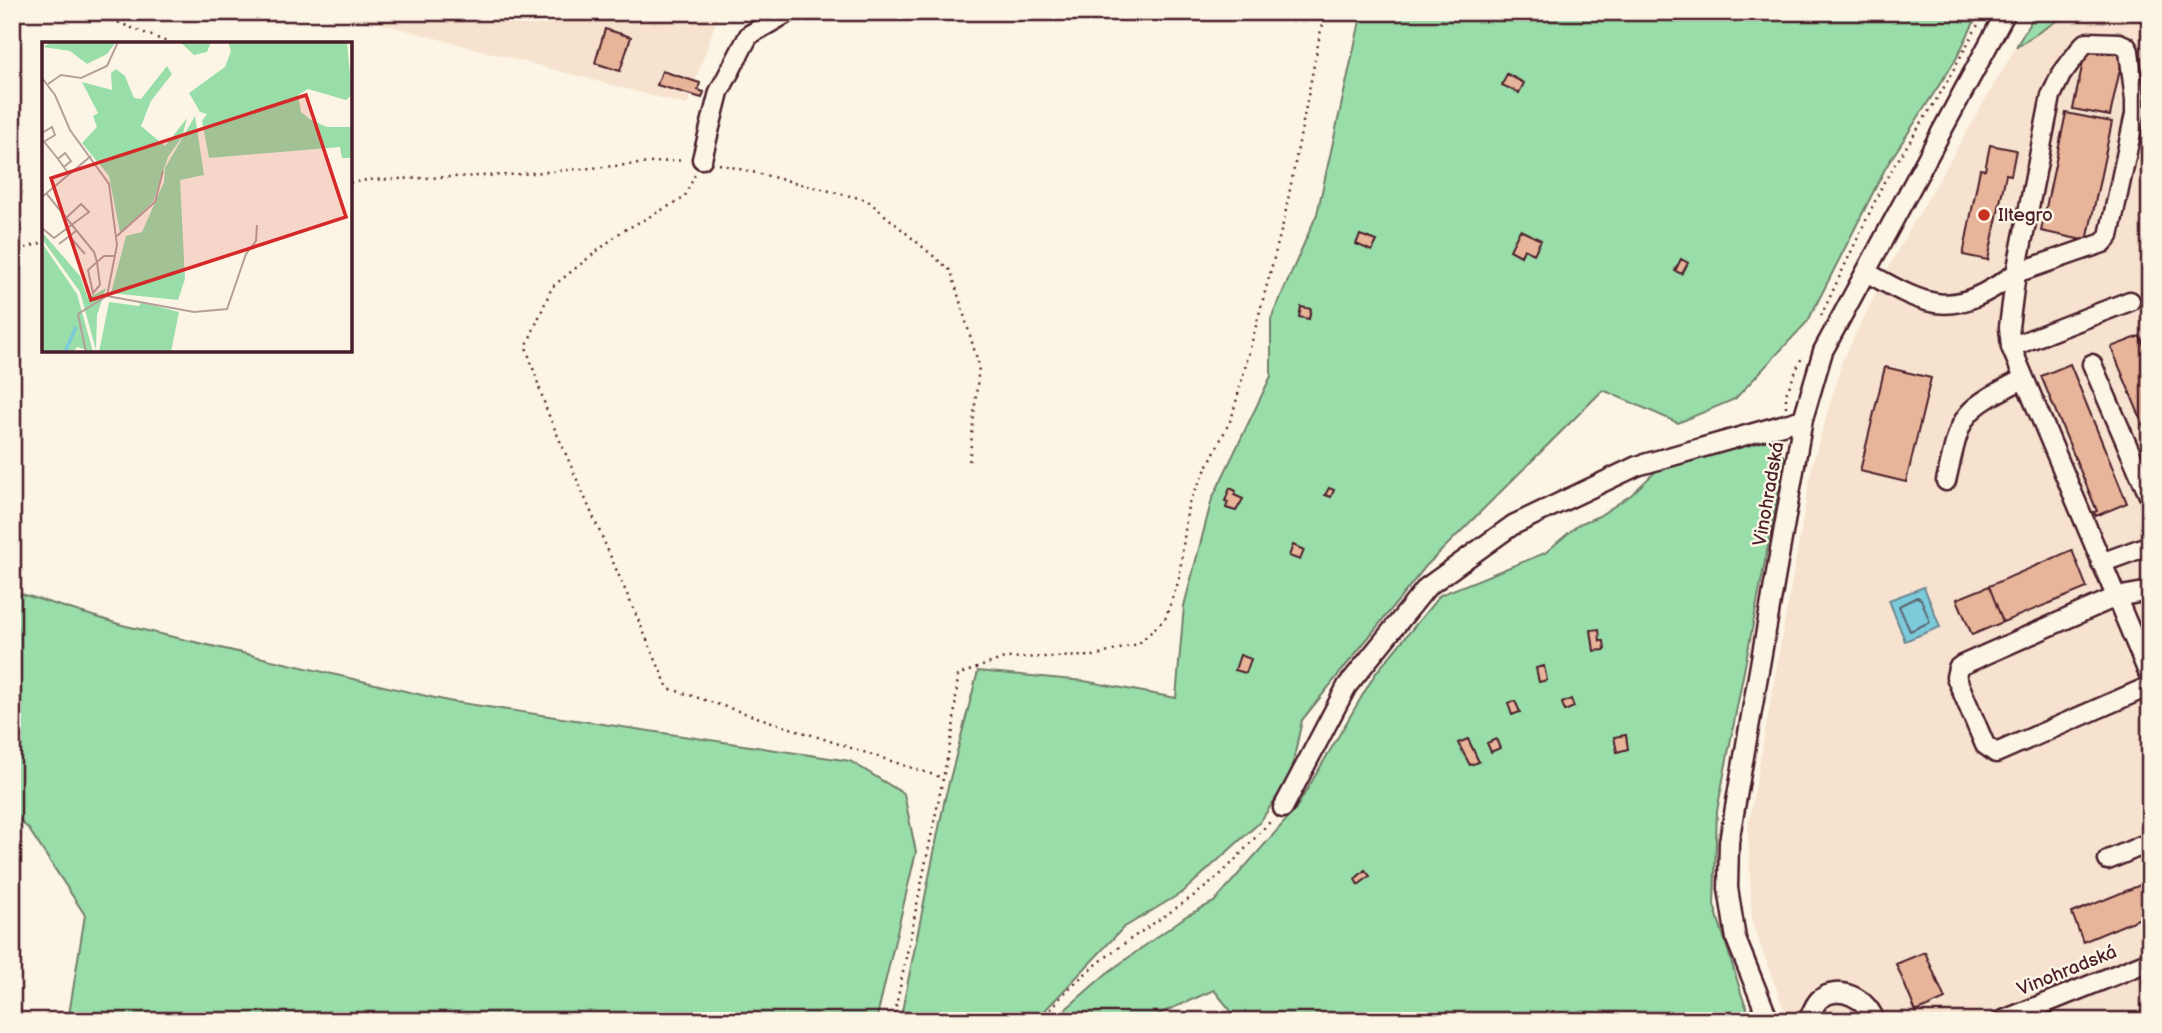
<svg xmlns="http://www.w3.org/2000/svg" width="2162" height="1033" viewBox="0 0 2162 1033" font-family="'Balsamiq Sans',sans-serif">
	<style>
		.built { fill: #f6e2ce }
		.green { fill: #99dda9; stroke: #727e6a; stroke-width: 2 }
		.water { fill: #7ccbda; stroke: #688694; stroke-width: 2 }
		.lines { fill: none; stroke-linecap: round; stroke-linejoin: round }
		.shore { stroke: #5e6471; stroke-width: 2 }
		.building { fill: #e8b59a; stroke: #4a1f2b; stroke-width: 2 }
		.minor-casing { stroke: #4a1f2b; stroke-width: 23 }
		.path { stroke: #4a1f2b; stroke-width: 2.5; stroke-dasharray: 2 5; stroke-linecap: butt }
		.minor { stroke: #fcf5e5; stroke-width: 18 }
		.poi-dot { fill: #c8321e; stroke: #fcf5e5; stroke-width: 2.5 }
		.labels { text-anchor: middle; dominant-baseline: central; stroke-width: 5; stroke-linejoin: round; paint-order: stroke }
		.poi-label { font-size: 19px; fill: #4a1f2b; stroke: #fcf5e5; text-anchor: start }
		.street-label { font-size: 19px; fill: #4a1f2b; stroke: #fcf5e5 }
		.inset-river { fill: none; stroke: #7ccbda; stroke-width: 3.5 }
		.inset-road { fill: none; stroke: #b59f9b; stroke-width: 2 }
		.view { fill: #d62828; fill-opacity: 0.15; stroke: #d62828; stroke-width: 3.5 }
		.inset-edge { fill: none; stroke: #4a1f2b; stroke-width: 3.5 }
	</style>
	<rect width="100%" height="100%" fill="#fcf5e5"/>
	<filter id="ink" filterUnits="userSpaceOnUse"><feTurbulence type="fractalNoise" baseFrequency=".0143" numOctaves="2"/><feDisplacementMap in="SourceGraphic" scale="14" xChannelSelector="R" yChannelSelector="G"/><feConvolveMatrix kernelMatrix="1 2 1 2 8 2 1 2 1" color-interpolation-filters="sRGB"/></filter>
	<g filter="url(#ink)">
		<path class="built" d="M337,12H719L687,105Z
			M2096,12H2150V1021H1788L1752,922L1748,828L1813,462L1843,359L1899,248L2016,47L2058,20Z"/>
		<path class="green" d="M1362,12H1979L1956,59L1886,167L1808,321L1735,399L1678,423L1603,390L1426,566L1302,720L1290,777L1260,822L1183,892L1123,928L1035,1021H900L945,798L978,671L1084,681L1176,698L1184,606L1212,499L1271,376V319L1317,214Z
			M2036,12H2096L2058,20L2016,47Z
			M1769,439L1785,458L1717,811L1714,905L1742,996L1752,1021H1239L1214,990L1143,1021H1052L1107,973L1186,916L1214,902L1295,810L1375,674L1440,595L1545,553L1579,524L1599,516L1631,495L1656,471L1697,456Z
			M12,591L122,625L448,701L850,761L904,794L916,852L876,1021H68L85,915L28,828L12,815Z"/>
		<path class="water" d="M1924,587L1940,627L1905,641L1889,600Z"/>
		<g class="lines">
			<path class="shore" d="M1917,597L1921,599L1930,622L1910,631L1899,606Z"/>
		</g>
		<path class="building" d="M605,29L631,37L620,71L595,63Z
			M2086,48L2123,55L2110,116L2073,109Z
			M662,71L700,83L698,90L704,92L702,98L657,85Z
			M1507,74L1524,83L1519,93L1502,85Z
			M2066,113L2112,122L2087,241L2041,231Z
			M1990,145L2016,150L2011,175L2006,174L1988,260L1963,255L1980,169L1985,170Z
			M1520,230L1541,240L1534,254L1524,249L1521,256L1510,250Z
			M1360,235L1377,241L1372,251L1356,244Z
			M1681,259L1688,263L1682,274L1675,271Z
			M1301,307L1311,309L1309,319L1299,317Z
			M2140,336L2150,360V441L2111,347Z
			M2070,364L2127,503L2096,516L2094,512L2097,511L2041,376Z
			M1885,367L1931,378L1906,482L1860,471Z
			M1230,488L1236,491L1234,495L1243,499L1236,511L1226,508L1228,502L1225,501Z
			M1329,488L1334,490L1331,497L1325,495Z
			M1293,545L1304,550L1300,560L1289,556Z
			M2072,550L2087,588L2003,622L1989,586Z
			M1989,586L2003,622L1972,635L1957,599Z
			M1599,629L1600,641H1604L1605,650L1594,651L1591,630Z
			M1240,655L1251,659L1246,673L1235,670Z
			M1544,666L1547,680L1539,682L1536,668Z
			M1571,699L1574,707L1565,711L1562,703Z
			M1515,701L1520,712L1512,715L1508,703Z
			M1626,735L1628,749L1617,752L1614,737Z
			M1468,739L1479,762L1470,765L1458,743Z
			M1496,739L1500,748L1491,752L1487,743Z
			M1365,870L1370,876L1358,885L1355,879Z
			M2150,881V914L2083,942L2072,913Z
			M1925,952L1945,999L1916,1012L1896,964Z"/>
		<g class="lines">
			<defs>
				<path id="minor" d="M2088,42L2119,43L2126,46L2129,51L2135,100V114L2109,236L2103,243L2016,273L2051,96L2061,75L2083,45Z
					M702,159L719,92L749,35L789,12
					M1866,272C1932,309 1951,319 2016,273L2009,327L2011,347L2150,677
					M2011,347L2130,301
					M2092,364L2150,498
					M1946,481C1962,412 1959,412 2023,379
					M2101,563L2150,545
					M2150,591L2116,597L1962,665L1958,668L1956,677L1985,745L1996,753L2150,686
					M1283,808L1347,686L1427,587L1513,525L1637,466L1803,419
					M2108,860L2150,842
					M1769,1021L1736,939L1728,888L1729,842L1803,419L1823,351L2006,12
					M1808,1021C1811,1014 1814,1005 1819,1000C1839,983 1868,999 1875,1021
					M2001,1021L2150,961"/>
			</defs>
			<use href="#minor" class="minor-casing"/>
			<path class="path" d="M92,12L172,44
				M719,164L867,200L951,271L979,366L969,464
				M695,175L684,198L621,232L552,287L526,347L547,411L668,688L943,778
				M350,183L367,180L509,175L685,160
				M12,252L44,242
				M1821,316L1884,182L1943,89L1980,21
				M1786,407V394L1802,357
				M893,1021L953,730L958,675L1004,658L1094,656L1138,644L1165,619L1179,580L1188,505L1232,417L1284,220L1320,34L1327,12
				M1043,1021C1073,970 1155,925 1203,889C1228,871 1249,843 1271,821"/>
			<use href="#minor" class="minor"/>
		</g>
	</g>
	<circle class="poi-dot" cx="1984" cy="215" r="7"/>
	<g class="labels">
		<g class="poi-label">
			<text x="1998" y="215">Iltegro</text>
		</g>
		<g class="street-label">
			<text transform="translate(1769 494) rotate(-80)">Vinohradská</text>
			<text transform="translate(2067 971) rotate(-22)">Vinohradská</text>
		</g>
	</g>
	<g transform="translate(42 42)">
		<rect width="310" height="310" fill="#fcf5e5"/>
		<path d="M10,0H74L65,12L45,22L28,9L1,5ZM138,0H169L165,10L152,13ZM186,0H305L310,53L304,58L266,47L256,53L259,70L269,78L285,85H310V116H300L298,105L167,116L160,79L165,72L158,70L147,51L183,25L189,9ZM125,24L130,32L109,59L99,84L123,104L145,76L140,95L126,115L111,160L78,191L67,134L40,101L55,85L51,74L56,71L40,40L70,48L69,31L74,27L83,34L92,56L99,57ZM153,74L162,133L138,138L143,237L136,258L69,251L84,194L100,190L122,140L123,126ZM0,190L38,234L46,256L64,246L55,273L54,308L38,250L0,197ZM0,201L35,252L51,310L35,305L31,310H0ZM67,260L97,264L99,260L137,270L129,310H57Z" fill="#99dda9"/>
		<path class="inset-river" d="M23,310L34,285"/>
		<path class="inset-road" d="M0,36L13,53L28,88L67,142L75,203L65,254L36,272L44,310M6,42L19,33L39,36L65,24L76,0M0,91L10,85L13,93L3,99M0,97L16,117M22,125L29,119L23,111L16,117L27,132M4,151L52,210L55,220L62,214H72M0,155L49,114M0,186L12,196L47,170L39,162L23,177M27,194L43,212M75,194L113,160L121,129M17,202L34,189M55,220L58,243L51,251L46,228ZM65,254L152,270L185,267L204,212L214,199L215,183"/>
		<path class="view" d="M264,53L304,175L49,258L9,136Z"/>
		<rect width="310" height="310" class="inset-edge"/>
	</g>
	<rect width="2162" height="1033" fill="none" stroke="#fcf5e5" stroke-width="42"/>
	<rect x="21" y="21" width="2120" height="991" fill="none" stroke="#4a1f2b" stroke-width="2.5" filter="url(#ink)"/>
</svg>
